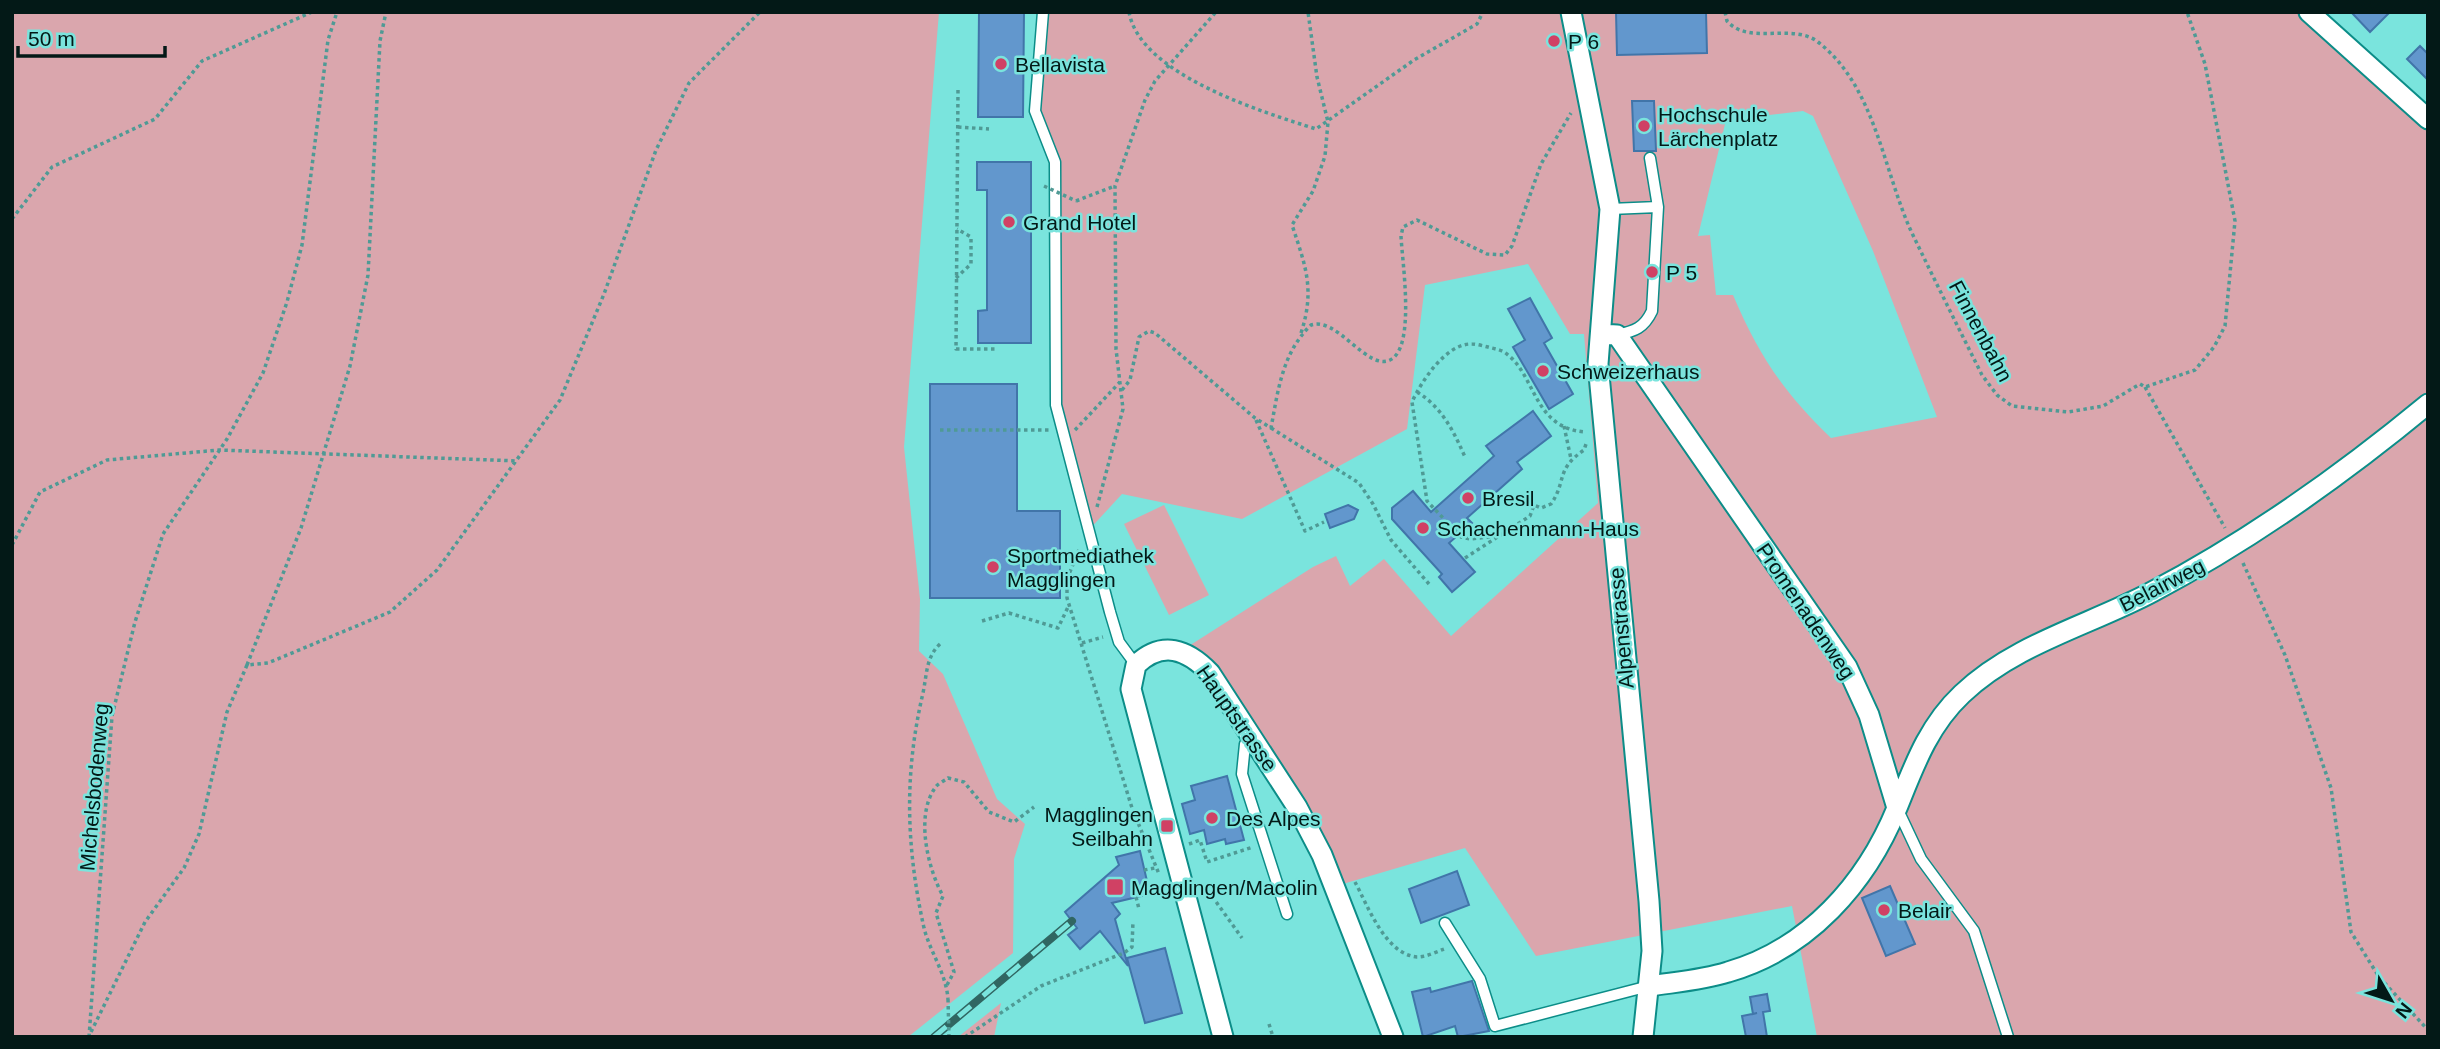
<svg xmlns="http://www.w3.org/2000/svg" width="2440" height="1049" viewBox="0 0 2440 1049" font-family="Helvetica,sans-serif">
	<style>
		.green { fill: #daa6ad; fill-rule: evenodd }
		.building { fill: #6297cd; stroke: #4175a9; stroke-width: 2 }
		.lines { fill: none; stroke-linecap: round; stroke-linejoin: round }
		.lane-casing { stroke: #0c8d88; stroke-width: 13 }
		.street-casing { stroke: #0c8d88; stroke-width: 23 }
		.path { stroke: #4f9a95; stroke-width: 3.5; stroke-dasharray: 3.5 3.5; stroke-linecap: butt }
		.lane { stroke: #fff; stroke-width: 10 }
		.street { stroke: #fff; stroke-width: 19 }
		.rail-casing { stroke: #306662; stroke-width: 8 }
		.rail { stroke: #7ae4dd; stroke-width: 5; stroke-dasharray: 16; stroke-linecap: butt }
		.path-bridge { stroke: #4f9a95; stroke-width: 3.5; stroke-dasharray: 3.5 3.5; stroke-linecap: butt }
		.poi-dot { fill: #d04164; stroke: #7ae4dd; stroke-width: 2.5 }
		.labels { text-anchor: middle; dominant-baseline: central; stroke-width: 5; stroke-linejoin: round; paint-order: stroke }
		.poi-label { font-size: 21px; fill: #031917; stroke: #7ae4dd; text-anchor: start }
		.street-label { font-size: 21px; fill: #031917; stroke: #7ae4dd }
	</style>
	<rect width="100%" height="100%" fill="#7ae4dd"/>
	<path class="green" d="M12,12H939L904,447L920,599L919,651L943,674L997,799L1025,824L1014,859L1013,953L908,1037H12Z
		M1043,12H2309L2428,119V1037H1817L1792,906L1536,956L1465,848L1336,886L1252,737L1181,651L1313,567L1336,556L1350,586L1384,559L1451,636L1598,503L1584,334H1570L1528,264L1425,285L1407,429L1242,519L1122,494L1087,532L1061,429L1055,162L1035,111ZM1803,111L1813,116L1873,251L1937,417L1831,438C1784,393 1759,356 1733,295H1716L1710,235L1698,236L1726,120Z
		M1164,505L1209,595L1169,615L1124,524Z
		M1001,1003L994,1037H958Z"/>
	<path class="building" d="M979,12H1024L1023,117H978Z
		M1616,12H1706L1707,53L1617,55Z
		M2351,12H2390L2370,32Z
		M2420,46L2428,54V80L2407,59Z
		M1632,101H1654L1656,151H1634Z
		M977,162H1031V343H978V311L987,310V190H977Z
		M1530,298L1552,338L1544,343L1573,394L1549,409L1513,347L1525,340L1508,309Z
		M930,384H1017V511H1060V598H930Z
		M1533,411L1551,436L1517,462L1522,469L1467,518L1472,523L1449,543L1475,572L1452,592L1439,577L1442,574L1392,519V508L1413,491L1431,512L1494,456L1486,446Z
		M1348,505L1358,510L1354,519L1330,528L1325,514Z
		M1227,776L1244,840L1226,844L1225,839L1207,844L1204,830L1190,834L1182,804L1195,800L1191,786Z
		M1140,851L1150,894L1112,903L1120,914L1115,919L1128,966L1100,931L1080,949L1068,935L1077,928L1065,912L1119,865L1116,857Z
		M1457,871L1469,905L1421,923L1409,889Z
		M1890,886L1915,944L1886,956L1862,898Z
		M1165,948L1182,1013L1145,1023L1127,958Z
		M1472,981L1489,1031L1458,1037L1455,1026L1423,1037L1412,992L1430,988L1431,992Z
		M1767,994L1770,1011L1763,1012L1767,1037H1746L1742,1016L1757,1013L1753,1014L1750,997Z"/>
	<g class="lines">
		<defs>
			<path id="lane" d="M1043,12L1035,111L1055,162L1056,405L1110,612L1119,642L1136,665
				M1650,158L1658,207
				M1610,209L1658,207L1652,311C1644,328 1635,331 1617,335
				M1252,738L1245,744L1242,774L1287,914
				M1897,808L1921,859L1974,931L2008,1037
				M1445,923L1480,979L1495,1026L1649,986"/>
			<path id="street" d="M1571,12L1610,209L1598,364L1649,901L1652,951L1643,1037
				M2309,12L2428,119
				M1601,334L1617,335L1847,667L1869,715L1897,808
				M1650,986C1676,982 1703,980 1728,972C1808,949 1866,884 1897,808C1914,766 1928,726 1962,694C2014,644 2090,625 2152,592C2251,540 2342,475 2428,404
				M1223,1037L1131,689L1136,665C1162,640 1187,649 1210,673L1297,807L1322,855L1393,1037"/>
		</defs>
		<use href="#lane" class="lane-casing"/>
		<use href="#street" class="street-casing"/>
		<path class="path" d="M1129,12C1140,75 1263,112 1316,129L1414,60L1477,24L1483,12
			M1725,12L1727,21C1749,46 1792,22 1818,42C1875,86 1883,169 1911,231C1934,279 1958,327 1982,375L1997,395L2012,406L2068,412L2103,406L2140,384L2145,387L2195,370L2214,347L2225,326L2235,221L2205,64L2187,12
			M958,90L956,349H995
			M958,127L989,129
			M1076,201L1115,186
			M12,219L52,167L155,119L202,61L312,12
			M956,278L971,264V237L957,229
			M1301,333C1315,290 1306,267 1292,225L1313,191L1325,156L1328,122L1317,77L1308,12
			M2145,387L2225,528
			M1122,390L1130,380L1139,337L1149,331L1155,333L1255,418L1271,428C1278,391 1282,353 1311,325C1337,316 1367,371 1390,360C1416,348 1402,261 1401,236L1403,227L1417,220L1487,254L1505,255L1512,246L1541,164L1571,113
			M1417,392C1442,407 1454,432 1465,457
			M1256,420L1305,531L1324,522
			M1564,426L1571,459
			M1271,428L1359,483L1373,504L1391,540L1429,584
			M940,430H1050
			M1075,430L1120,382
			M1097,507L1123,409L1116,349L1115,186L1145,100L1155,81L1216,12
			M1497,536L1470,539L1461,537L1427,501L1412,402C1421,382 1446,343 1472,344C1477,344 1483,346 1488,347C1495,349 1503,350 1508,355C1536,377 1534,429 1586,432
			M12,545L40,492L107,460L219,450L518,461
			M1079,550L1067,579V598L1132,808L1159,874
			M1465,558L1530,516L1534,505L1541,508L1551,504C1567,481 1555,470 1584,450L1586,444
			M2243,563L2285,655L2331,788L2351,932L2379,977L2428,1030
			M982,621L1009,613L1058,628L1069,605
			M1082,643L1103,637
			M940,644C926,657 927,674 923,693C904,774 906,846 924,928C930,952 946,973 948,999
			M247,665L301,528L350,366L368,275L380,41L386,12
			M1189,844L1200,840L1207,862L1253,847
			M1144,870L1155,868
			M1355,882C1368,906 1385,954 1417,957C1426,957 1436,952 1444,949
			M1204,885L1242,938
			M1136,897L1139,909
			M947,985L954,972L936,913L943,896C928,869 915,816 935,788C937,784 944,781 948,778L964,782L989,812L1014,822L1034,807
			M1269,1024L1273,1037
			M91,1032L145,922L184,868L199,834L227,712L247,665L268,663L390,612L437,570L560,400L604,294L656,150L689,83L760,12
			M89,1037L112,716L135,622L163,534L227,439L263,373L287,302L302,245L328,40L337,12
			M965,1037L1041,986L1124,953L1132,947L1133,921"/>
		<use href="#lane" class="lane"/>
		<use href="#street" class="street"/>
		<defs>
			<path id="rail" d="M934,1037L1072,921"/>
		</defs>
		<use href="#rail" class="rail-casing"/>
		<use href="#rail" class="rail"/>
		<path class="path-bridge" d="M1044,186L1076,201
			M948,999L949,1037"/>
	</g>
	<g class="poi-dot">
		<circle cx="1554" cy="41" r="7"/>
		<circle cx="1001" cy="64" r="7"/>
		<circle cx="1644" cy="126" r="7"/>
		<circle cx="1009" cy="222" r="7"/>
		<circle cx="1652" cy="272" r="7"/>
		<circle cx="1543" cy="371" r="7"/>
		<circle cx="1468" cy="498" r="7"/>
		<circle cx="1423" cy="528" r="7"/>
		<circle cx="993" cy="567" r="7"/>
		<circle cx="1212" cy="818" r="7"/>
		<rect x="1160" y="819" width="14" height="14" rx="3.5"/>
		<rect x="1106" y="878" width="18" height="18" rx="3.5"/>
		<circle cx="1884" cy="910" r="7"/>
	</g>
	<g class="labels">
		<g class="poi-label">
			<text x="1568" y="41">P 6</text>
			<text x="1015" y="64">Bellavista</text>
			<text x="1658" y="114">Hochschule<tspan x="1658" dy="24">Lärchenplatz</tspan></text>
			<text x="1023" y="222">Grand Hotel</text>
			<text x="1666" y="272">P 5</text>
			<text x="1557" y="371">Schweizerhaus</text>
			<text x="1482" y="498">Bresil</text>
			<text x="1437" y="528">Schachenmann-Haus</text>
			<text x="1007" y="555">Sportmediathek<tspan x="1007" dy="24">Magglingen</tspan></text>
			<text x="1153" y="814" text-anchor="end">Magglingen<tspan x="1153" dy="24">Seilbahn</tspan></text>
			<text x="1226" y="818">Des Alpes</text>
			<text x="1131" y="887">Magglingen/Macolin</text>
			<text x="1898" y="910">Belair</text>
		</g>
		<g class="street-label">
			<text transform="translate(1981 331) rotate(62)">Finnenbahn</text>
			<text transform="translate(2162 585) rotate(-27)">Belairweg</text>
			<text transform="translate(1806 611) rotate(56)">Promenadenweg</text>
			<text transform="translate(1621 628) rotate(-95)">Alpenstrasse</text>
			<text transform="translate(1237 718) rotate(55)">Hauptstrasse</text>
			<text transform="translate(94 787) rotate(-85)">Michelsbodenweg</text>
		</g>
	</g>
	<rect width="2440" height="1049" fill="none" stroke="#031917" stroke-width="28"/>
	<g transform="translate(2391 1000) rotate(129)" stroke="#7ae4dd" stroke-width="5" paint-order="stroke">
	<path d="M0-5L12 26L0 18L-12 26Z" fill="#031917"/>
	<text y="-10" font-size="19" font-weight="bold" text-anchor="middle" fill="#031917">N</text>
	</g>
	<path d="M18 46v10h147v-10" fill="none" stroke="#031917" stroke-width="3.5"/>
	<text x="28" y="46" font-size="21" fill="#031917" stroke="#7ae4dd" stroke-width="5" paint-order="stroke">50 m</text>
</svg>
